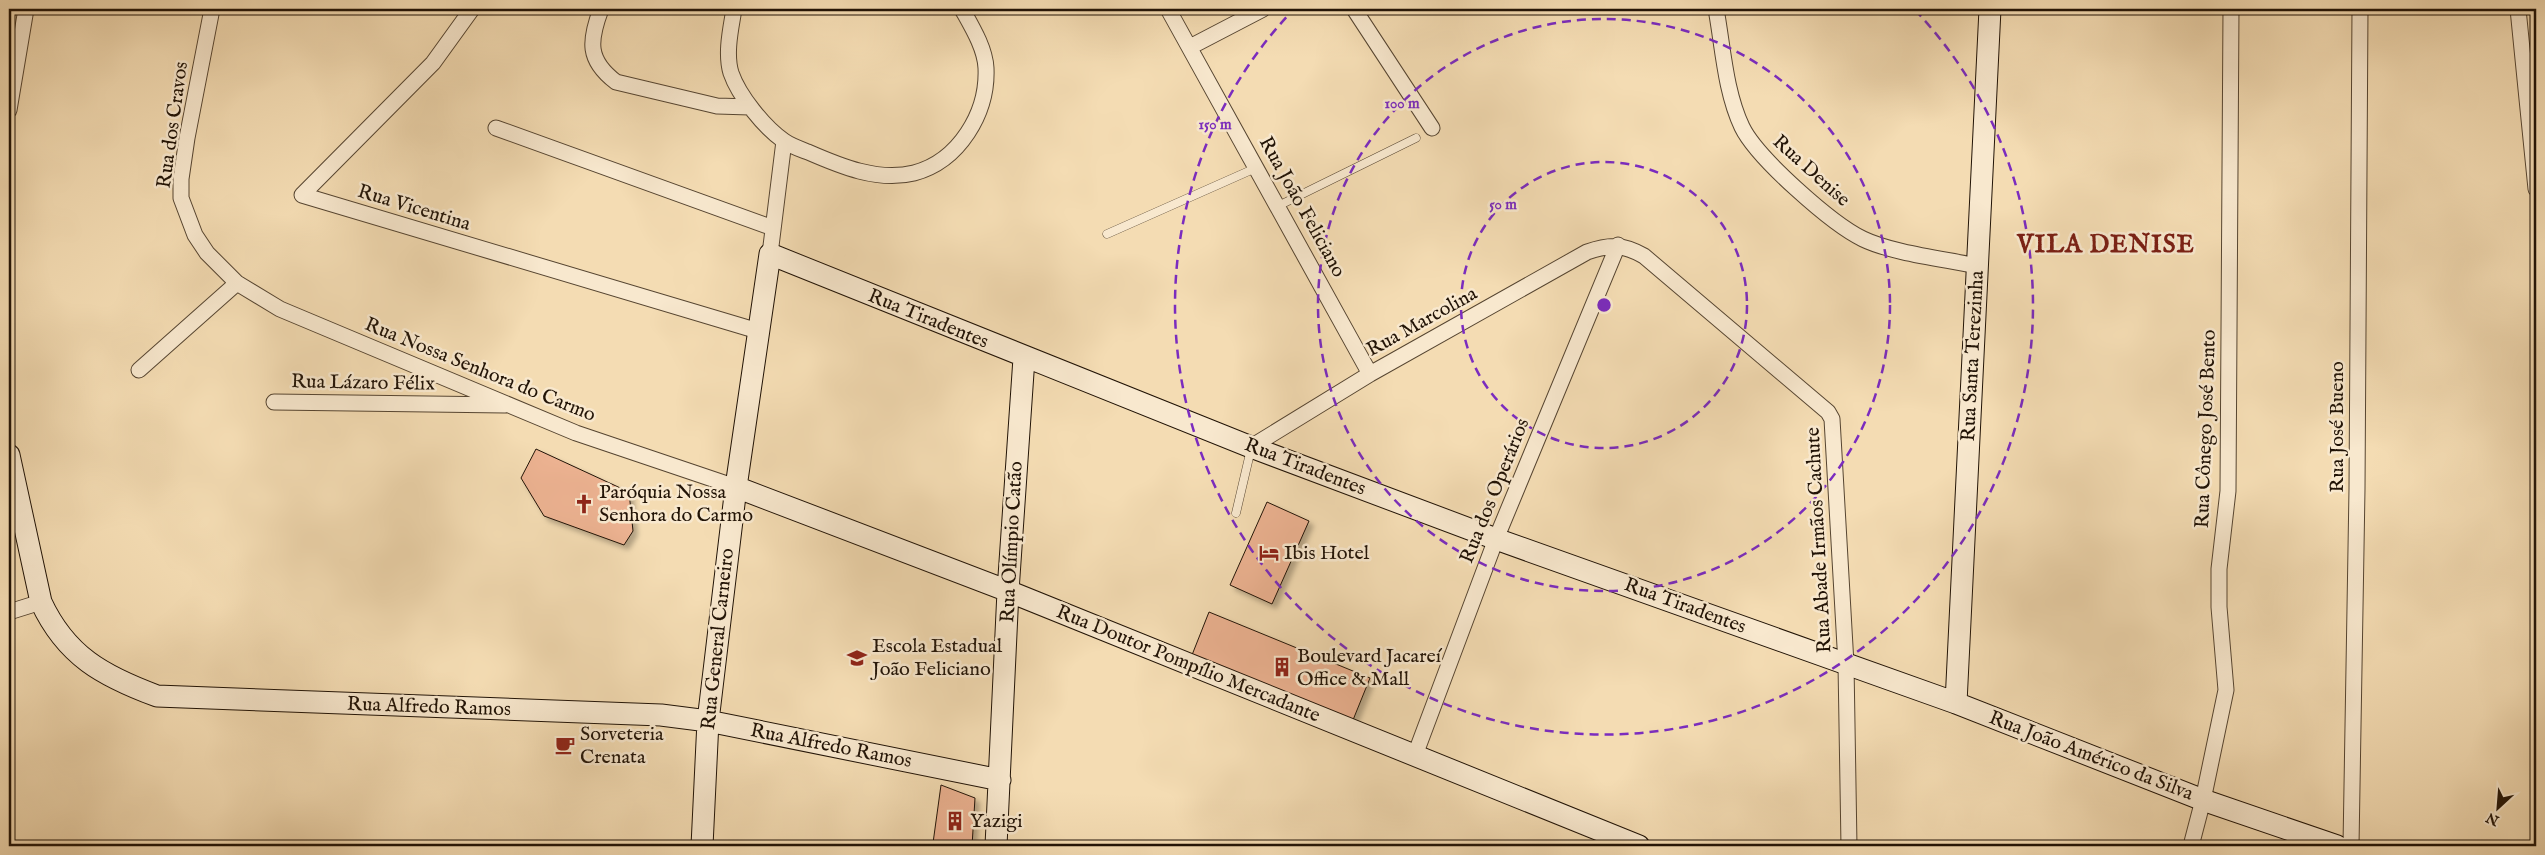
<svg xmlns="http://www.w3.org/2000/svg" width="2545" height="855" viewBox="0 0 2545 855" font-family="'IM FELL English',serif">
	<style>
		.building { fill: #ecb291; stroke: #211306; filter: url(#shadow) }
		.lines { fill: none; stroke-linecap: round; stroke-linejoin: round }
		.lane-casing { stroke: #564531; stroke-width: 9 }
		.street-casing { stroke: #564531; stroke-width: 17 }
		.secondary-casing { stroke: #211306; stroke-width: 23 }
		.lane { stroke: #f8e8ce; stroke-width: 8 }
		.street { stroke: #f8e8ce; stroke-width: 15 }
		.secondary { stroke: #f8e8ce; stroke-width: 21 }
		.ring { fill: none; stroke: #7b2cbf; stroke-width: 2.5; stroke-dasharray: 9 6 }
		.labels { text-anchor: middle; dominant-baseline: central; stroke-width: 5; stroke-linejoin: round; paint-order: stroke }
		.street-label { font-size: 20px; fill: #211306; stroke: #f8e8ce }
		.poi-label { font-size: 20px; fill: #211306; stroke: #f8e8ce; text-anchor: start }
		.district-label { font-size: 25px; font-weight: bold; letter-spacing: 1px; fill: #7a1f14; stroke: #f8e8ce }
		.centre { fill: #7b2cbf; stroke: #f8e8ce; stroke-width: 2.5 }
		.ring-label { font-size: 15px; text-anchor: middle; font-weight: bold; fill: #7b2cbf; stroke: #f8e8ce; stroke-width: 5; stroke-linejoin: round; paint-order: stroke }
	</style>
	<defs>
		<filter id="shadow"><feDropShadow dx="4.5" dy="4.5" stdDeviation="2.5" flood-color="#0004"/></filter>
	</defs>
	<rect width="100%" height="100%" fill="#f4dcb3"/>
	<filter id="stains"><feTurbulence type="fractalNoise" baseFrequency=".004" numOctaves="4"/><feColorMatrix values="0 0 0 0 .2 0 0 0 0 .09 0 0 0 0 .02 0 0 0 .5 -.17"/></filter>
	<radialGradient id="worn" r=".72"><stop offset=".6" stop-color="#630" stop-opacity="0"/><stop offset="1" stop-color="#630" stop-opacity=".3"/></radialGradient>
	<path class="building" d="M536,449L629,492L633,531L624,545L544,516L521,478Z
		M1267,502L1309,521L1272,604L1230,585Z
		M1209,612L1370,678L1353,720L1192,655Z
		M941,785L975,798L972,846H947L933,843Z"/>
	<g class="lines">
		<defs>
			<path id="lane" d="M1278,206L1416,138
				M1107,234L1258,167
				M1236,513L1251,449"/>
			<path id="street" d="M212,9L187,138L181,179V198L195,235L207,253L237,283L280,309L576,433L736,487
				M472,9L433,63L302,195L758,331
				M601,9C589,41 587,60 616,82L717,106L750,107
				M734,9C731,28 725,53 731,73C739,96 764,127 784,141C791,146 800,149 808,152C840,166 878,182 914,173C959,161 988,113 986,68C985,48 972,27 962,9
				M1168,9L1370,374
				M1354,9L1432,128
				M1716,9C1723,47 1725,91 1742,127C1757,158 1832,224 1863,239C1892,253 1944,259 1977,266
				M2518,9L2536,189
				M1190,47L1263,9
				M9,110L26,9
				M496,128L773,228
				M770,254L784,141
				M139,370L237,283
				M274,402L505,405
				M1251,447L1370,374L1587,252C1610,244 1623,244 1644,256L1828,412L1832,419L1846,664L1849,846
				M9,612L41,602
				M1415,755L1496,539L1618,245
				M2191,846L2203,800L2226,690L2219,607V569L2228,491L2231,9
				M2351,846L2357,489L2360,9"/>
			<path id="secondary" d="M9,455L41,602C66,656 103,676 157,696L661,715L708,721L1000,780
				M736,487L1008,591L1639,846
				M1956,703L1990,9
				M702,846L708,721L736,487L770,254L1251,447L1496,539L1956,703L2203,800L2337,846
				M996,846L1008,591L1024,358"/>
		</defs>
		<use href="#lane" class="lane-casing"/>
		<use href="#street" class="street-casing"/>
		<use href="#secondary" class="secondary-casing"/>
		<use href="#lane" class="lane"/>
		<use href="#street" class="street"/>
		<use href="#secondary" class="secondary"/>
	</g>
	<g class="ring">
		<circle cx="1604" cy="305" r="143"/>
		<circle cx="1604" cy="305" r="286"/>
		<path d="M1915 10A429 429 0 1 1 1293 10"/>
	</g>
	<defs>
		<symbol id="church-bare" viewBox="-9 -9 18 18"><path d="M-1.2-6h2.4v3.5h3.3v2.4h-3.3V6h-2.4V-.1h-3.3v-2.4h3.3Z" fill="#8f2418" stroke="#f8e8ce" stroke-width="2.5" paint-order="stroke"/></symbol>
		<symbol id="hotel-bare" viewBox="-9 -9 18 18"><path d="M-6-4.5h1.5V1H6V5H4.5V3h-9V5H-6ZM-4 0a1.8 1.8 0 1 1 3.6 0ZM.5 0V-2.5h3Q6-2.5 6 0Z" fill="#8f2418" stroke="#f8e8ce" stroke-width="2.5" paint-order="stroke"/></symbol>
		<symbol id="school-bare" viewBox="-9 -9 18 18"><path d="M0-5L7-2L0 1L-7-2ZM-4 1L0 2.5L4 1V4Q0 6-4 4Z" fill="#8f2418" stroke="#f8e8ce" stroke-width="2.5" paint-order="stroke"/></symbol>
		<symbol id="building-bare" viewBox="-9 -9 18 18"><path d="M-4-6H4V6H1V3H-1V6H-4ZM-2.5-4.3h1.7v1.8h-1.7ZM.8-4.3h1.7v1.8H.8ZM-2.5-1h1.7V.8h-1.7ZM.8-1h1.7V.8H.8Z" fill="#8f2418" stroke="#f8e8ce" stroke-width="2.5" paint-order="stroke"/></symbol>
		<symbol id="cafe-bare" viewBox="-9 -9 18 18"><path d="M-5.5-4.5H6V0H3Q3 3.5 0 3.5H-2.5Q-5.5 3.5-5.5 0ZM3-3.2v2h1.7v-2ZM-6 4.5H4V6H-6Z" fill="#8f2418" stroke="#f8e8ce" stroke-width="2.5" paint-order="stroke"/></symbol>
	</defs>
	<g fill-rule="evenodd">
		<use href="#church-bare" x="570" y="490" width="28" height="28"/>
		<use href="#hotel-bare" x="1255" y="539" width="28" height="28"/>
		<use href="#school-bare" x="843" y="644" width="28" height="28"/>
		<use href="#building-bare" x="1268" y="653" width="28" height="28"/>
		<use href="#cafe-bare" x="551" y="731" width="28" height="28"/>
		<use href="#building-bare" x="941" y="807" width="28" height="28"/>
	</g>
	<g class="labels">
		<g class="street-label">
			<text transform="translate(173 125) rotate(-82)">Rua dos Cravos</text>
			<text transform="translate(1811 171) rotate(42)">Rua Denise</text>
			<text transform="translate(1302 207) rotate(61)">Rua João Feliciano</text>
			<text transform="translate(414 208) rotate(17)">Rua Vicentina</text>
			<text transform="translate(928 319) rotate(22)">Rua Tiradentes</text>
			<text transform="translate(1422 322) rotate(-29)">Rua Marcolina</text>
			<text transform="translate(1973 356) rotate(-87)">Rua Santa Terezinha</text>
			<text transform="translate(480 370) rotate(22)">Rua Nossa Senhora do Carmo</text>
			<text transform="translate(363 383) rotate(1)">Rua Lázaro Félix</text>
			<text transform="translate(2337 427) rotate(-90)">Rua José Bueno</text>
			<text transform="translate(2206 429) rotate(-88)">Rua Cônego José Bento</text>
			<text transform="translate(1305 467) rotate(21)">Rua Tiradentes</text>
			<text transform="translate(1495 491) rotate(-68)">Rua dos Operários</text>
			<text transform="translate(1819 540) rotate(-93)">Rua Abade Irmãos Cachute</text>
			<text transform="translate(1012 542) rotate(-87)">Rua Olímpio Catão</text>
			<text transform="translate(1685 606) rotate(20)">Rua Tiradentes</text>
			<text transform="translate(718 639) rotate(-84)">Rua General Carneiro</text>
			<text transform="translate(1188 664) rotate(22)">Rua Doutor Pompílio Mercadante</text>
			<text transform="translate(429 707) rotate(2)">Rua Alfredo Ramos</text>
			<text transform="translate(831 746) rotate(11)">Rua Alfredo Ramos</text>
			<text transform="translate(2091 756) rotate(21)">Rua João Américo da Silva</text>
		</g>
		<g class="poi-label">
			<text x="599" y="492">Paróquia Nossa<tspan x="599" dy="23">Senhora do Carmo</tspan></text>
			<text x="1284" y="553">Ibis Hotel</text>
			<text x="872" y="646">Escola Estadual<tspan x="872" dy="23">João Feliciano</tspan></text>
			<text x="1297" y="656">Boulevard Jacareí<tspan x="1297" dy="23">Office &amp; Mall</tspan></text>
			<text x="580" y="734">Sorveteria<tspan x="580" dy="23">Crenata</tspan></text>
			<text x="970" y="821">Yazigi</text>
		</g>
		<g class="district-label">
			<text x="2106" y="245">VILA DENISE</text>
		</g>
	</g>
	<circle cx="1604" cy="305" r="8" class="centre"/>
	<g class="ring-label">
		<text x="1402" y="108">100 m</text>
		<text x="1215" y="129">150 m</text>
		<text x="1503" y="209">50 m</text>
	</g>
	<rect width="2545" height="855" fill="none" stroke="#f4dcb3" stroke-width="30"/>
	<rect x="10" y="10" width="2525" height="835" fill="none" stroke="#211306" stroke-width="2.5"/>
	<rect x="15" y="15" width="2515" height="825" fill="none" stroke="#211306"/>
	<g transform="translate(2498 808) rotate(206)" stroke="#f8e8ce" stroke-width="4" paint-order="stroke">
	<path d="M0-4L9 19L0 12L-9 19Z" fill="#211306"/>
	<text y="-8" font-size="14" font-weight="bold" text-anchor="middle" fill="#211306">N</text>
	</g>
	<rect width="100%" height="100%" filter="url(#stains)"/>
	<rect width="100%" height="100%" fill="url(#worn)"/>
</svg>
